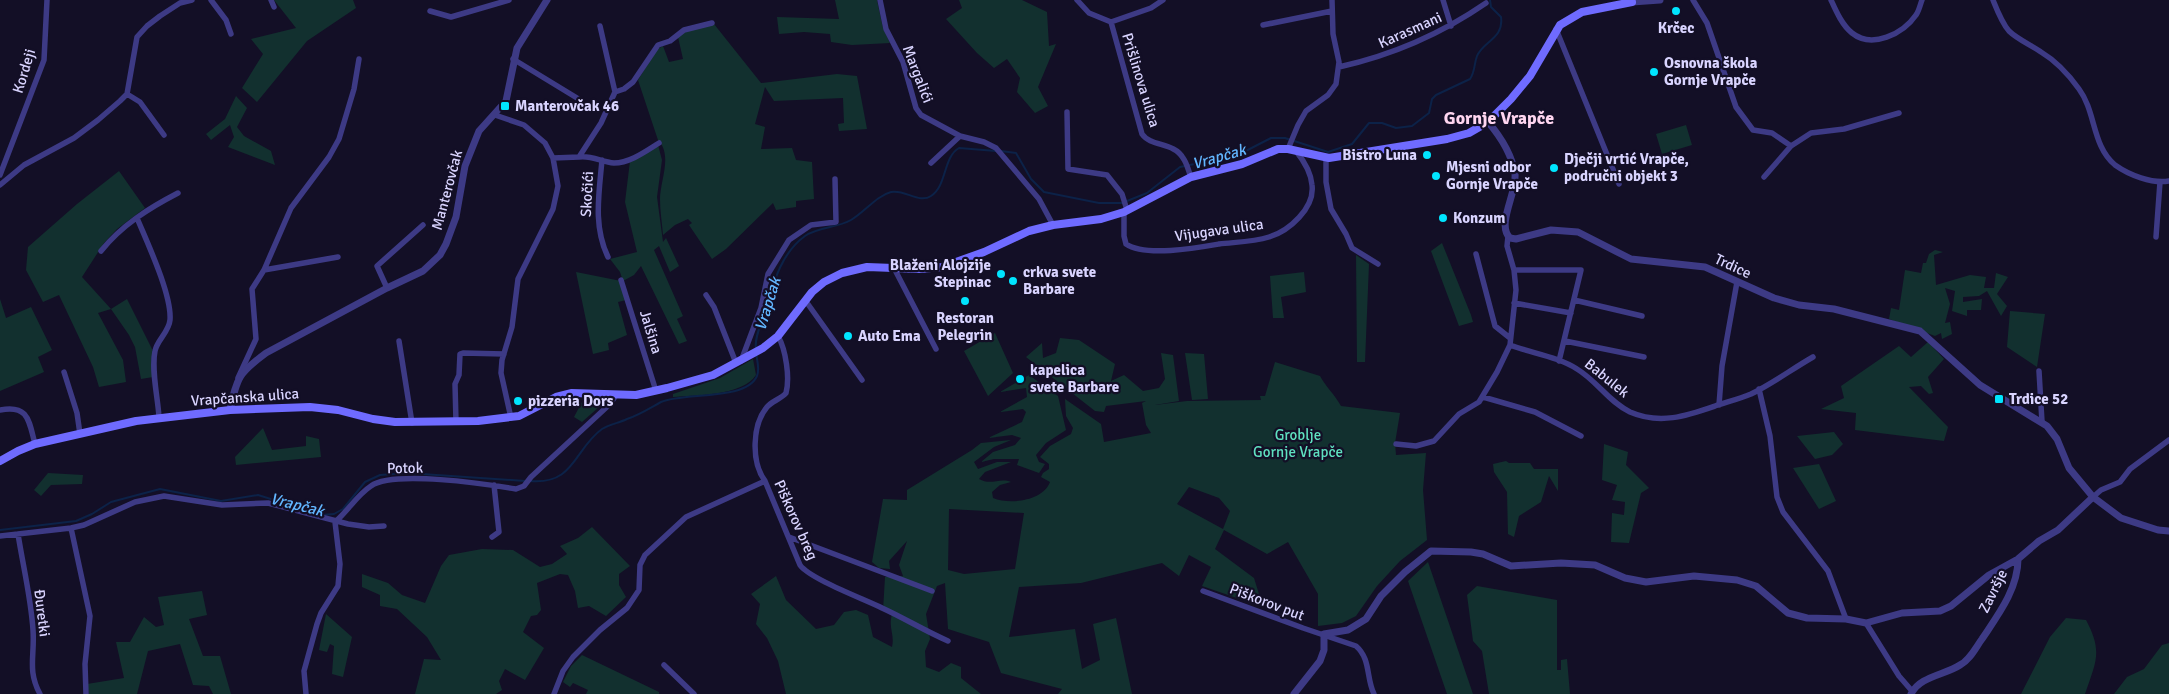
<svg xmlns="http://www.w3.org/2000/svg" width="2169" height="694" viewBox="0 0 2169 694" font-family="Signika,sans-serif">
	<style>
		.green { fill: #12302f; fill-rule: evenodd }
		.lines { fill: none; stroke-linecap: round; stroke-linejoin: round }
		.stream { stroke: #0c2248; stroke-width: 2 }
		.minor { stroke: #3d3a85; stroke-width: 5.5 }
		.tertiary { stroke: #3d3a85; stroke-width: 7 }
		.secondary { stroke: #6f6bff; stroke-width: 8 }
		.poi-dot { fill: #00e5ff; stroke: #130f26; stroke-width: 2 }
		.labels { text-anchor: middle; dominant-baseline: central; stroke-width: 4.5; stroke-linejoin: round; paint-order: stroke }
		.poi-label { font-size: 15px; font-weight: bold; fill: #d9d4ff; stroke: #130f26; text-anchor: start }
		.street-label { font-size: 15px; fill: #d9d4ff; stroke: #130f26 }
		.park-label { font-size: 15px; fill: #5fe0c0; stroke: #130f26 }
		.water-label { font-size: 16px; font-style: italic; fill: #62b6ff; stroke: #130f26 }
		.quarter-label { font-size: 18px; font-weight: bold; fill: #ffd6f0; stroke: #130f26 }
	</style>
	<rect width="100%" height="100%" fill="#130f26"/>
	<path class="green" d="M274,0H353L356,8L307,41L257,102L242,88L263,54L251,39L296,28Z
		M835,0H877L883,28L890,43L852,45L831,42L830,34L804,32L779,34L777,17L839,19Z
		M959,0H1022L1047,12L1049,46L1056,44L1038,87L1048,106L1035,113L1017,92L1020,78L1007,59L994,68L977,53L946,19L962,8Z
		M714,24L761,83L837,74L857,76L867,129L839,131L838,124L844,123L843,98L774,101L765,87L755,124L765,127L761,149L792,148L796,160L812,162L814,199L796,201V207L776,210L773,203L726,249L712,259L689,225L692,223L688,219L675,225L663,235C662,223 660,211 660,199C660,181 673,155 658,140L638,80L657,49L663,46L669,62L683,59L678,37L684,32Z
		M236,96L247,108L237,127L244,136L271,151L275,165L228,147L234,137L230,125L211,140L206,134L225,119Z
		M1686,125L1692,145L1662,154L1656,134Z
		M658,145L662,160L657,197L663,242L666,238L679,266L670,272L659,246L654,250L683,316L677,319L687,341L679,344L641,266L634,275L623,281L620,272L610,259L637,252L625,202L630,161Z
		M119,171L145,208L117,229L104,243L82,277L111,309L127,299L153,351V377L141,379L135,347L129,335L111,309L98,313L123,360L126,382L99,387L93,367L59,295L43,302L26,270L28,247L77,204Z
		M1442,243L1471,315L1473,322L1459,326L1431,251Z
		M1935,250L1943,252L1934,255L1936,285L1970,275L1986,277L1984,288H1994L1996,273L2008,277L1997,294L2007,306L2001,316L1987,291L1979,296L1963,297V302L1982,299L1981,310H1967V316L1952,311L1955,291L1945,288L1950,304L1945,323L1950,322L1952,334L1942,339L1941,333L1935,336L1889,319L1891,308L1899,310L1905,270L1921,273L1923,263H1926L1929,254Z
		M1356,255L1369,264L1365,362H1357Z
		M576,272L621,281L626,300L618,302L627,335L608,343L609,350L593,354Z
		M1304,272L1306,292L1281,297L1284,318H1273L1270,276Z
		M0,299L6,318L31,307L52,350L38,357L44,372L0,391Z
		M2010,311L2045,314L2037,367L2007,347Z
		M995,333L1013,373L988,396L964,351Z
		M1060,338L1079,340L1115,364L1111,381L1124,375L1143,391L1159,388L1165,379L1161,353L1173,355L1179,401L1155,405L1187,401L1261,400L1260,396H1265L1275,362L1320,376C1326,387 1335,395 1341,406L1400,413L1395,443L1396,455L1426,453L1423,490L1427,540L1400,561L1377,586L1356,616L1342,623L1318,626V594L1288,542L1267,554L1224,530L1215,549L1254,578L1263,607L1202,586L1211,567L1189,555L1179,576L1162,563L1081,583L1019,587L1009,637L1075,629L1082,669L1100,660L1093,624L1116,618L1132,694H1058L1062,689L1001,673L989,642L948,629L945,583L937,586L926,614L930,639L925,651L926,667L939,672L951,663L961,667V678L981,694H786L778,661L767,638L756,624L760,604L751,594L776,576L786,600L816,629L834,625L844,612L856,610L868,615L873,637L892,647C895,634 888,629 892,614L883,611L885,577L903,576L899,565L907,541L889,561L890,569L879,568L872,562L883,499L907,500V490L972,450L981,443L1011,440L994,447L974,462L978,469L997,462H1011L985,472L979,479C991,486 1000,477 1011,482L1000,485L992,492L993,498C1010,505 1043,501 1050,482L1041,477L1043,473L1049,469V464L1040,457L1050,446L1071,434L1073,428L1066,416L1065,399L1101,424L1104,442L1151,433L1146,425L1142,403L1146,401L1106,406L1104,412L1095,411L1026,357L1042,343L1043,358L1056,353ZM1189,487L1219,498L1230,511L1223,529L1177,504ZM949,509L1024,513L1015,569L964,574L948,570Z
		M1928,342L1944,359L1928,377L1933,393L1929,394L1921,386L1909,387L1948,427L1944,441L1855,430L1856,413L1821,409L1844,398L1841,386L1899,346L1911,357Z
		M1185,353L1204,354L1208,399L1192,400Z
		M753,359L756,375C742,396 696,395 673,397V394L720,378Z
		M1029,375L1058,396L1066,430L1046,443L1036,455L1039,462L1045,464L1039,473L1017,465L1019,459H994L981,462L993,452L1015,445L1021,438L1012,435L988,438L1022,422L1026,412L1023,409L1000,412L1027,397L1026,388L1000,392Z
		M584,398L595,400L599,407L582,422L574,417Z
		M263,428L272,450L306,446V436L319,439L321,457L236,465L235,457Z
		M1834,432L1843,444L1832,455L1815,459L1797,436Z
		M1604,444L1628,452L1626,465L1649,488L1641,493L1629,543L1611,542L1612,513L1624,515L1625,502L1612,500L1617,485L1602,480Z
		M1506,461L1509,463H1530L1534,469H1558V491L1549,476L1541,502L1519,516L1514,537L1508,534L1507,492L1494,472L1493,464Z
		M1819,464L1836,501L1819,509L1793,468Z
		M48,473L83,475L82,484L51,485L41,496L34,490Z
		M592,527L630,566L619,574V585L626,597L606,616L589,606L578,608L575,591L568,575L560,574L537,583L541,610L537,615L531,616L523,632L544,648L525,680L505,669L499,681L502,690L496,694H415L424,659L441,660L427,637L397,609L380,606V595L362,587V574L388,583L402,595L425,603L441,566L449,555L482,549L513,550L540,567L552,564L567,554L560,546L578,538Z
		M1428,562L1473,694H1447L1408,581Z
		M1477,586L1557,600V670H1561V660L1567,659L1570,694H1489L1482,651L1473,641L1467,595Z
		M202,591L207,615L189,619L203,656H220L231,694H213L209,686L193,685L180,644L148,651L137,694H89L87,684L124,678L116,642H130L144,617L156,627L164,625L158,597Z
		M326,614L352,637L343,677L332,674L334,646L330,644L327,652L319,650Z
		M2066,618L2086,620C2103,652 2096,661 2085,694H2021L2050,637Z
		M2169,643V694H2114L2127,677L2144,669L2162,645Z
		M582,655L659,692V694H586L588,690L573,683L570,687L563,682L571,666Z"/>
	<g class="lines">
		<path class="stream" d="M1001,151L1016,153L1031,179L1044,192L1099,203H1122L1147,193L1180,167L1238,155L1271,138H1285L1328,152L1352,144L1369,123H1382L1396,128L1412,126L1429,113L1432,99L1436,95L1470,79C1475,72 1474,64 1477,56C1483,41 1504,39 1501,17L1491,7L1490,0
			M756,349C754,337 762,323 765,312C773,285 780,254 805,236C818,227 837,228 851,220C865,212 876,196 891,192C905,189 919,204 931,196C947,186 943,157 959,148L996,151
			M530,481C575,485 574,449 602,429C610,424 619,423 627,419C639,415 650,408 661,402C684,392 746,401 757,376C760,369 757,360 756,353
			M0,530L76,521L92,514L111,502L160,489L221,501L258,495L322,515L334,514L343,509L365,482L380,475L407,473L525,481"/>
		<path class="minor" d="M211,0L226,20L231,34
			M271,0L274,7
			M880,0L886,29L903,62L916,108L921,115L960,136L984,142L996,148L1039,199L1053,225
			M1077,0L1089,13L1111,22
			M1163,0L1151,8L1111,22L1142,134C1151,147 1174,142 1183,158C1187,163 1188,170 1191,177
			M1443,0L1451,26
			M1693,0L1707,23L1736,107L1753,130L1772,133L1791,146L1811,133L1844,129L1899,113
			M1831,0C1836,11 1842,25 1852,33C1872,49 1903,34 1916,15C1919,11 1920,5 1922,0
			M1993,0C1997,10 2002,23 2009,31C2017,39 2031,45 2041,52C2056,61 2069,75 2079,89C2096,112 2092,146 2115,165C2129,175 2152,184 2169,181
			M430,11L451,17L509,0
			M1263,25L1332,11
			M600,26L615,92
			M1556,29L1619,184
			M513,59L577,98
			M1339,67C1393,55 1441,34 1486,3
			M127,94L140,102L164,135
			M1067,112L1068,169L1107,175L1122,194L1127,210
			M495,115L524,125L545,143L553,158L558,186L553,209L518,279L512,327L502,360L501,373L511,418
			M1288,149L1298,125L1306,111L1328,95L1336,84L1339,62L1333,34L1332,0
			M579,157C591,155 602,162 614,163C630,163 646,151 659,143
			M553,158L579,157L601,123L615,92L624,89L633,82L658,45L670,41L684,30L712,23
			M1326,158V182L1331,209L1346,234L1352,248L1378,264
			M602,160C599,194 593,226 608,257
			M931,163L960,136
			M0,175L44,60L47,0
			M1764,177L1791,146
			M0,185L24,165L74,138L98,120L120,101L127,94L137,37L147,26L160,16L180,3L192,0
			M1124,212V236L1126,244C1145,257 1196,248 1219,244C1236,242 1253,242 1269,237C1289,231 1315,208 1312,185C1311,172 1304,161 1296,151
			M137,218C147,242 172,295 170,320C169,332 157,340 155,351C151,370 158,398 159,417
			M2156,237L2160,182
			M101,251C122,225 149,208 178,193
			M1476,254L1495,326L1510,338
			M894,268L936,349
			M264,270L338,257
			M1514,270H1581L1559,361
			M621,280L656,391
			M387,288L377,266L423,225
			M706,295L714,307L736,363
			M805,300L862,380
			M1574,300L1642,316
			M1514,303L1571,313
			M778,336C786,350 790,378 786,393C781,399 772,401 767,407C752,425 751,462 765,481L800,565C810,579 864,599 882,608C904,618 925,631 948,641
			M399,341L412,423
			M1565,341L1644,357
			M1510,345C1531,353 1559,357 1577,369C1597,381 1609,402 1630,412C1660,425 1686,416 1715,406C1727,402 1739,399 1751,394C1772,384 1792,369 1813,357
			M741,361L761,308L768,274L789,240L811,225L836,222L835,179
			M2039,371L2042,422
			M64,372L77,413L80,434
			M238,378L256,339L252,289L264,270L291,208L329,157L339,139L354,89L359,59
			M1759,389L1770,436L1777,497L1783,512L1828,571L1846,619
			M1483,397L1535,412L1581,436
			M1719,405L1722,366L1737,282
			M0,410C29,404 29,422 35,444
			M456,422L455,384L459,375L460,354L463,353L504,354
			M1396,444L1416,446L1434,441L1459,414L1479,402L1497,372L1510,345L1516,290L1514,270L1507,246L1508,236
			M2093,497L2101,490L2120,482L2130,469L2169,440
			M335,522C348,511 357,495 371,486C393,470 486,484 516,489L524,486L531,477L610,404L617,394
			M71,528L90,616L85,664L86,694
			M18,534C23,566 31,598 33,630C35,656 27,670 40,694
			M0,536L71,528L84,525L135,502L164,496L222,505L268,503L348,524L369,527L384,526
			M492,537L499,532L494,485
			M789,537L932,591
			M1203,591L1303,628L1356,646C1371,659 1366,678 1374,694
			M1866,623L1899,676L1912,691
			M664,665L694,694
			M306,694L304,671L317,624L321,613L338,586L340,564L335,522
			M554,694L563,671L573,657L600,630L627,608L639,590L640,565L645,555L686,517L765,481"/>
		<path class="tertiary" d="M1632,2L1660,0
			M1488,122C1500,136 1512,155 1515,174C1517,193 1496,225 1510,238L1516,239L1551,230L1578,232L1631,259L1705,267L1774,298L1799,305L1834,309L1920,331L1980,385L2047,426L2057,439L2069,468L2093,497L2121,518L2158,530L2169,531
			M230,410C237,377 239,373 266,353L387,288L423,271L440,255L446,244L456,217L465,166L479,131L506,101L517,48L547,0
			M1294,694L1320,661L1324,650V634L1348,630L1366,619L1381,596L1405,572L1431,551L1471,552L1483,554L1511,566L1561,563L1595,565L1625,578L1646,582L1694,576L1737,580L1756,586L1788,613L1807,618L1846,619L1866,623L1902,613L1940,611L1951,606L1989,575L2018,559L2039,541L2058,530L2093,497
			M1911,694C1920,676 1945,675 1960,665C1970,660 1976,647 1982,639C1998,615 2018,589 2018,559"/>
		<path class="secondary" d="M0,461L18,451L35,444L136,421L230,410L310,407L338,410L373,419L395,422L478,421L519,416L556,397L572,393L636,395L667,388L713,375L763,348L778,336L812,292L824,282L842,273L867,267L920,269L942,267L984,252L1029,231L1053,225L1101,219L1124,212L1191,177L1242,164L1278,149H1288L1329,158L1447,139L1469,133L1488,122L1511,99L1530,76L1560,25L1582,12L1632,2"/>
	</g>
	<g class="poi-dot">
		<circle cx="1676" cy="11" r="5"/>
		<circle cx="1654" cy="72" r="5"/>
		<rect x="500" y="101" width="10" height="10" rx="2.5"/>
		<circle cx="1427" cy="155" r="5"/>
		<circle cx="1554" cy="168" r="5"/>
		<circle cx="1436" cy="176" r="5"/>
		<circle cx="1443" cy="218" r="5"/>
		<circle cx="1001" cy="274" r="5"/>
		<circle cx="1013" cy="281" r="5"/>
		<circle cx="965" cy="301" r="5"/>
		<circle cx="848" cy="336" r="5"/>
		<circle cx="1020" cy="379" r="5"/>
		<rect x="1994" y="394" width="10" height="10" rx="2.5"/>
		<circle cx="518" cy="401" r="5"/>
	</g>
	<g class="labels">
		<g class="poi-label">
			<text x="1676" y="28" text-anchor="middle">Krčec</text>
			<text x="1664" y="63">Osnovna škola<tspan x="1664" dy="17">Gornje Vrapče</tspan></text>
			<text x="515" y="106">Manterovčak 46</text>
			<text x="1417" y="155" text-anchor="end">Bistro Luna</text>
			<text x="1564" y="159">Dječji vrtić Vrapče,<tspan x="1564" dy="17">područni objekt 3</tspan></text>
			<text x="1446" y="167">Mjesni odbor<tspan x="1446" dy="17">Gornje Vrapče</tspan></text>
			<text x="1453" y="218">Konzum</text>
			<text x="991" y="265" text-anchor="end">Blaženi Alojzije<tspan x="991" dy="17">Stepinac</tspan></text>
			<text x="1023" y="272">crkva svete<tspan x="1023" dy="17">Barbare</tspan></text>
			<text x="965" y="318" text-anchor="middle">Restoran<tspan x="965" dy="17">Pelegrin</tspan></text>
			<text x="858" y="336">Auto Ema</text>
			<text x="1030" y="370">kapelica<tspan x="1030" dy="17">svete Barbare</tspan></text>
			<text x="2009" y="399">Trdice 52</text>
			<text x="528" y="401">pizzeria Dors</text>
		</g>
		<g class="street-label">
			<text transform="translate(1410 30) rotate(-24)">Karasmani</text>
			<text transform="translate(24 71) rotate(-73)">Kordeji</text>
			<text transform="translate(918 74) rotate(69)">Margalići</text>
			<text transform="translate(1141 80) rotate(73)">Prišlinova ulica</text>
			<text transform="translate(447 190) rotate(-75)">Manterovčak</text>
			<text transform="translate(587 194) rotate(-87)">Skočići</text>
			<text transform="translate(1219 230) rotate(-8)">Vijugava ulica</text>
			<text transform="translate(1733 266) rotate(25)">Trdice</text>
			<text transform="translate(651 332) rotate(73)">Jalšina</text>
			<text transform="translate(1607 378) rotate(39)">Babulek</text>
			<text transform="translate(245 397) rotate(-4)">Vrapčanska ulica</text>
			<text transform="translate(405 468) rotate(-1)">Potok</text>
			<text transform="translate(796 520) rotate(66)">Piškorov breg</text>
			<text transform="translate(1993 591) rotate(-64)">Završje</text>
			<text transform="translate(1267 602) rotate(21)">Piškorov put</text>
			<text transform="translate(42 613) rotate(83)">Đuretki</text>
		</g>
		<g class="park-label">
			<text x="1298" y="435">Groblje<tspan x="1298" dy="17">Gornje Vrapče</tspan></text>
		</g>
		<g class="water-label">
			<text transform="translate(1219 157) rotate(-16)">Vrapčak</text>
			<text transform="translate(768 304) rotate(-73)">Vrapčak</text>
			<text transform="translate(297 505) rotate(14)">Vrapčak</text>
		</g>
		<g class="quarter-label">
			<text x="1499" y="118">Gornje Vrapče</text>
		</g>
	</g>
</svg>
